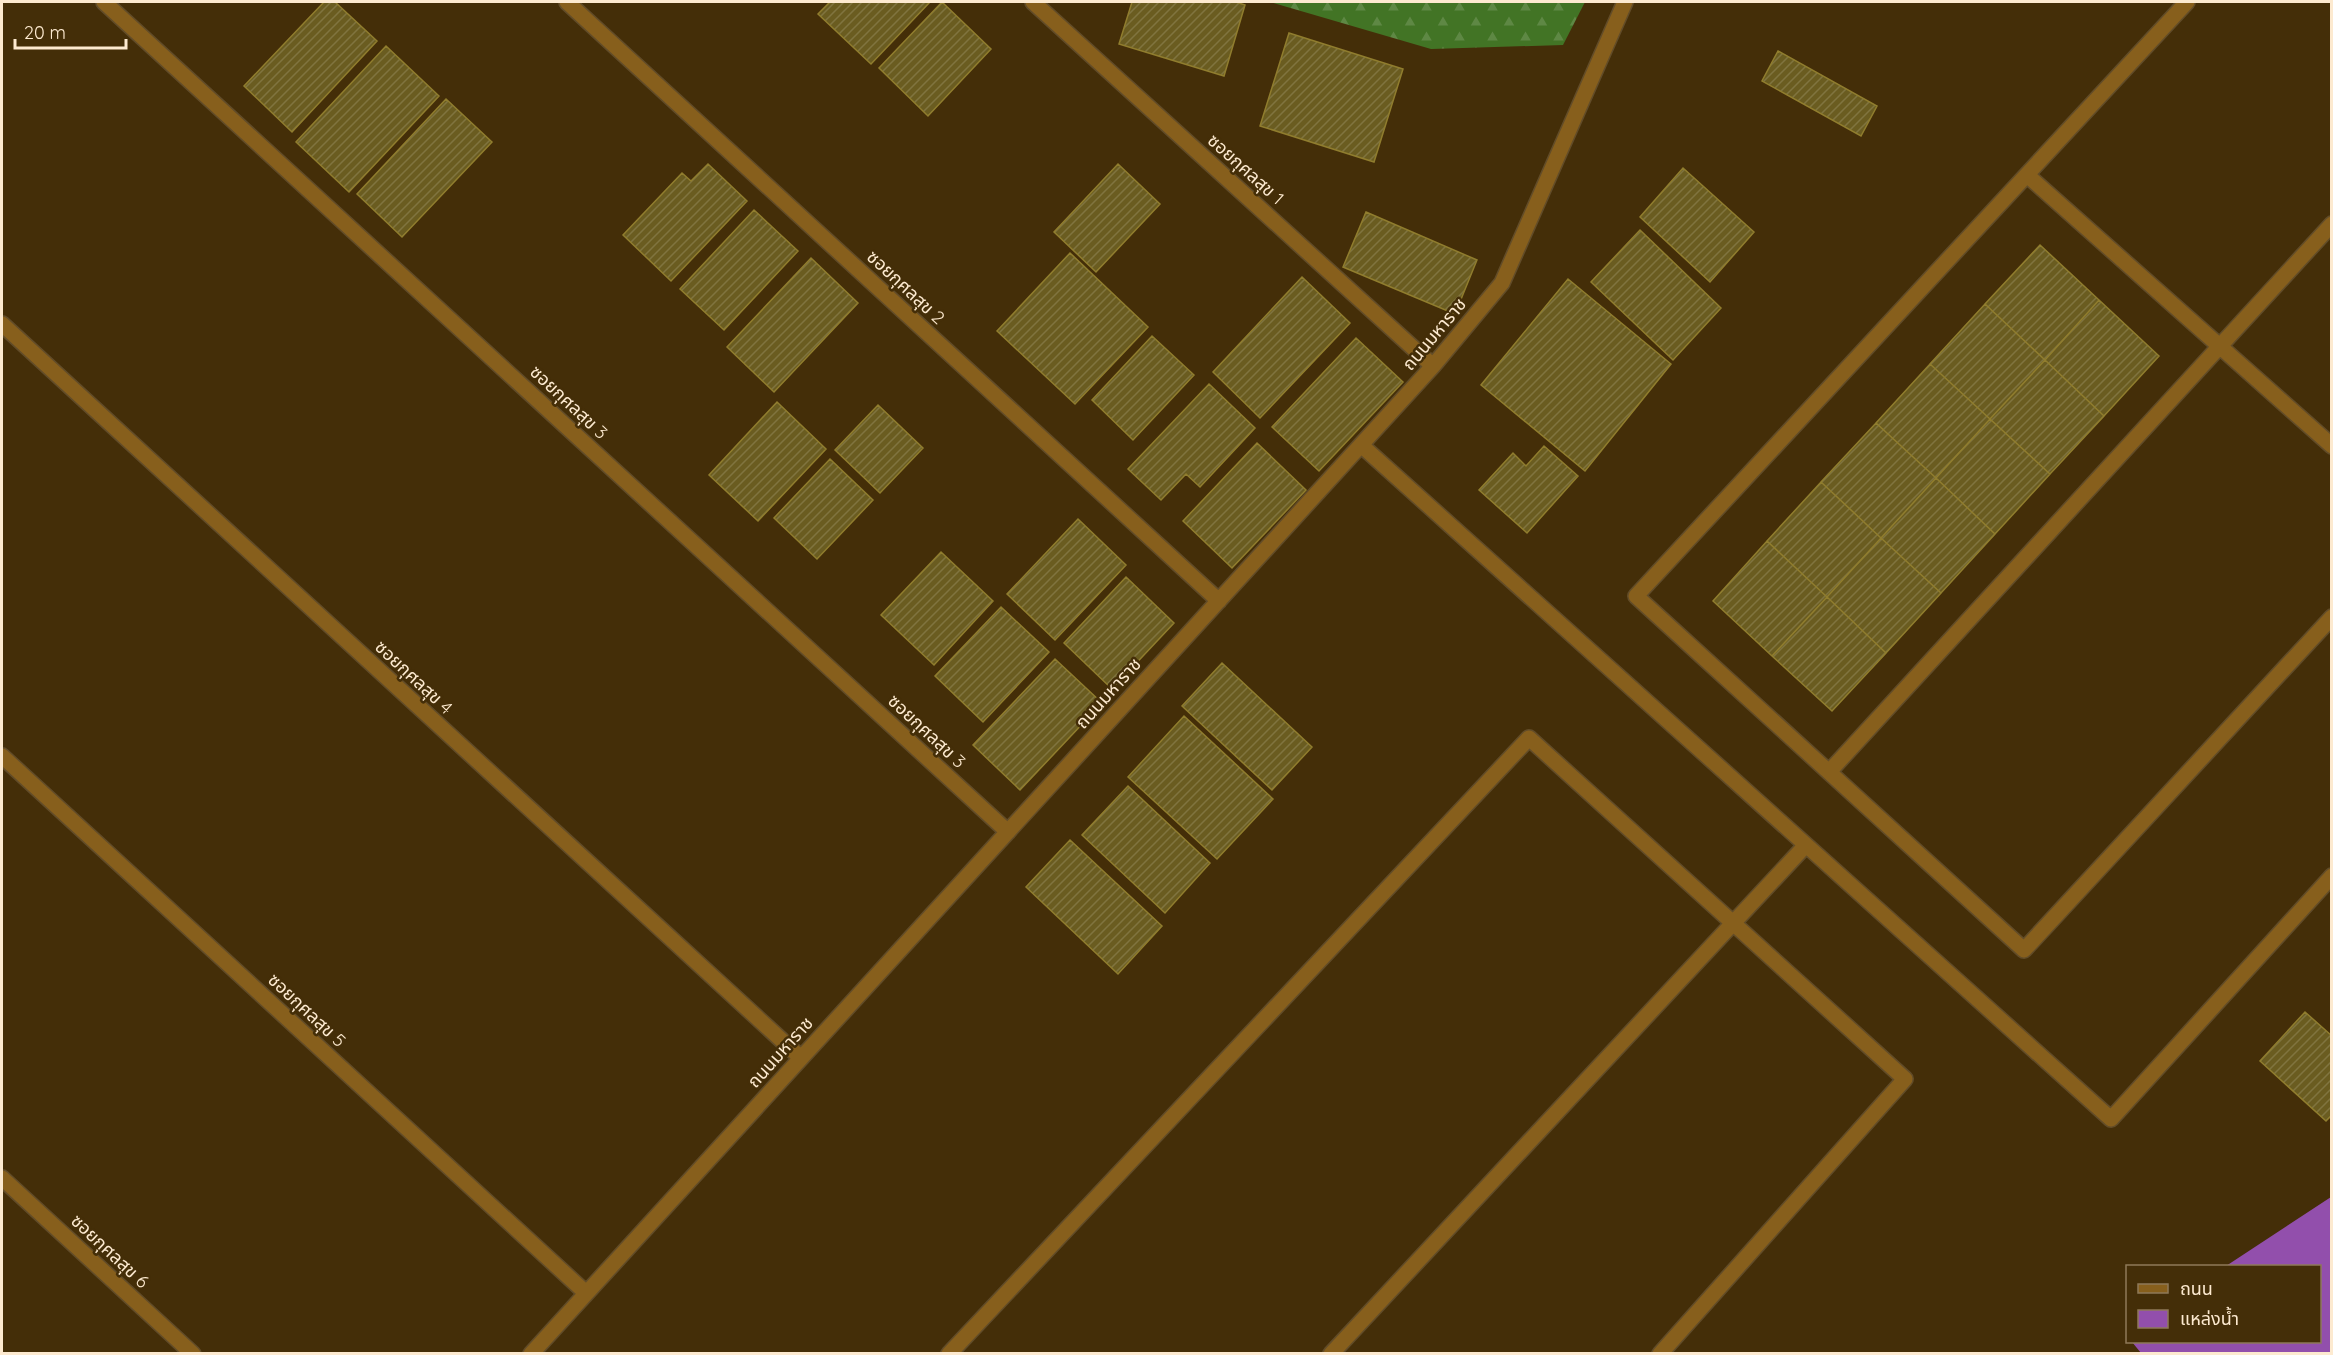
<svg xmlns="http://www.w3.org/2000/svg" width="2333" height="1355" viewBox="0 0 2333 1355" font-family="Quicksand,'Noto Sans Thai',sans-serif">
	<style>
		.forest { fill: url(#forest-firs) }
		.water { fill: #924fac }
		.building { fill: url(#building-hatch); stroke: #907d2e; stroke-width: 1.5 }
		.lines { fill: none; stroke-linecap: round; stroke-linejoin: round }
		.minor-casing { stroke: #624c28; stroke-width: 18 }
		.minor { stroke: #875f1c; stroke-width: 15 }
		.labels { text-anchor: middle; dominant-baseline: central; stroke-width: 5; stroke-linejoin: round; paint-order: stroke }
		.street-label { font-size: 18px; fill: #fdead0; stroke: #442e08 }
	</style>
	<defs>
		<pattern id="forest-firs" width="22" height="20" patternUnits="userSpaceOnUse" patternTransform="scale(1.5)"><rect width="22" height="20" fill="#427425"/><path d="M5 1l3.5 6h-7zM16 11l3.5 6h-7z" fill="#5e8844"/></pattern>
		<pattern id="building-hatch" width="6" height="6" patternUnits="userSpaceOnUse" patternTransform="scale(1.5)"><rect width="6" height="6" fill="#6a5c20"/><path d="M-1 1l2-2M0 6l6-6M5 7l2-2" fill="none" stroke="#80743f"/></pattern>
	</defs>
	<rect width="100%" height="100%" fill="#442e08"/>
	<path class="forest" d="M1270,2H1585L1563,45L1431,49Z"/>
	<path class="water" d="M2331,1197V1353H2141L2132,1342H2320V1266H2226Z"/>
	<path class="building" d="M324,2H335L377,41L292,132L244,86Z
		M830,2H930L871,64L818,14Z
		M942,2L991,49L928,116L879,68Z
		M1132,2H1236L1245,5L1224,76L1119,44Z
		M1289,33L1403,69L1374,162L1260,126Z
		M386,46L439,96L349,192L296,142Z
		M1778,51L1877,106L1861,136L1762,81Z
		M446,99L492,142L402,237L357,194Z
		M708,164L747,201L671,281L623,235L682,173L691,181Z
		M1118,164L1160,204L1096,272L1054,232Z
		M1683,168L1754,232L1710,282L1640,217Z
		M754,210L798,251L724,330L680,289Z
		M1366,212L1477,260L1455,314L1343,267Z
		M1640,230L1721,308L1673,360L1591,282Z
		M2040,245L2099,300L2045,360L1985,304Z
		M1070,253L1148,327L1075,404L997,331Z
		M811,258L858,303L774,392L727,347Z
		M1302,277L1350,323L1260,418L1213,372Z
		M1568,279L1671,364L1585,471L1481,385Z
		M2099,300L2159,356L2104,416L2045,360Z
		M1985,304L2045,360L1990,419L1930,364Z
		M1152,336L1194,375L1133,440L1092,400Z
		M1356,338L1403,382L1319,471L1272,427Z
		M2045,360L2104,416L2050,474L1990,419Z
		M1930,364L1990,419L1936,478L1876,423Z
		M1209,384L1255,428L1200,487L1186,474L1161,500L1128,469Z
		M777,402L826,449L758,521L709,475Z
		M878,405L923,448L880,493L835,450Z
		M1990,419L2050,474L1995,534L1936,478Z
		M1876,423L1936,478L1881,538L1821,482Z
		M1257,443L1306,490L1232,568L1183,521Z
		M1544,446L1578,476L1527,533L1479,490L1513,453L1526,466Z
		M830,459L873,500L817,559L774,518Z
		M1936,478L1995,534L1941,593L1881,538Z
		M1821,482L1881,538L1827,597L1767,541Z
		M1078,519L1126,565L1055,640L1007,594Z
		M1881,538L1941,593L1886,653L1827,597Z
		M1767,541L1827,597L1772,656L1713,601Z
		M941,552L993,601L934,665L881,615Z
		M1126,577L1174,623L1112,689L1064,643Z
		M1827,597L1886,653L1832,711L1772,656Z
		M1001,607L1049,652L983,722L935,676Z
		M1055,659L1102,703L1020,790L973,745Z
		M1222,663L1312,747L1272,790L1182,706Z
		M1184,716L1273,799L1217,859L1128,777Z
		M1128,786L1210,863L1165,913L1082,835Z
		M1070,840L1162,926L1118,974L1026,887Z
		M2305,1012L2332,1036V1115L2326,1121L2260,1061Z"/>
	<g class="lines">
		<defs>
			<path id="minor" d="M104,2L1008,832
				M567,2L1219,601
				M1033,2L1433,366
				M2187,2L1636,596L2024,950L2332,617
				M2027,175L2332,446
				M2,324L801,1058
				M1361,445L2111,1119L2332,876
				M2,756L586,1293
				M1829,772L2332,224
				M2,1178L193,1354
				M531,1354L1433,366L1502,283L1625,2
				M949,1354L1529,738L1905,1079L1660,1354
				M1331,1354L1806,845"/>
		</defs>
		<use href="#minor" class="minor-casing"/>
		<use href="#minor" class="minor"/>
	</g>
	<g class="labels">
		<g class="street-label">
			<text transform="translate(1246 169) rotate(42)">ซอยกุศลสุข 1</text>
			<text transform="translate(906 287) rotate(43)">ซอยกุศลสุข 2</text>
			<text transform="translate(1434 334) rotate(-50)">ถนนมหาราช</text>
			<text transform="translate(569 402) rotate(43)">ซอยกุศลสุข 3</text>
			<text transform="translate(414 677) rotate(43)">ซอยกุศลสุข 4</text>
			<text transform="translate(1108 693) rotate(-48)">ถนนมหาราช</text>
			<text transform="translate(927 731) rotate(43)">ซอยกุศลสุข 3</text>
			<text transform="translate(307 1010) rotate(43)">ซอยกุศลสุข 5</text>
			<text transform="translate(780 1052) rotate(-48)">ถนนมหาราช</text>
			<text transform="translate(110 1251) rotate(43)">ซอยกุศลสุข 6</text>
		</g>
	</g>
	<rect width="2333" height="1355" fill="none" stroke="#fdead0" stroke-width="6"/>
	<rect x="2126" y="1265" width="195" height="78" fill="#442e08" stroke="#8e7958" stroke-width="1.5"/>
	<rect x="2138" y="1284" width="30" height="9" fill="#875f1c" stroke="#8e7958" stroke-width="1.5"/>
	<text x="2180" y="1295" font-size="18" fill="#fdead0">ถนน</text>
	<rect x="2138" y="1310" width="30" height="18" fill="#924fac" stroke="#8e7958" stroke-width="1.5"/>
	<text x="2180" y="1325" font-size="18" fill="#fdead0">แหล่งน้ำ</text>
	<path d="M15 39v9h111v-9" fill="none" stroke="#fdead0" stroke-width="3"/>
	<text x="24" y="39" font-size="18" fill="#fdead0" stroke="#442e08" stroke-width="4.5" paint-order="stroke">20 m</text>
</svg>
